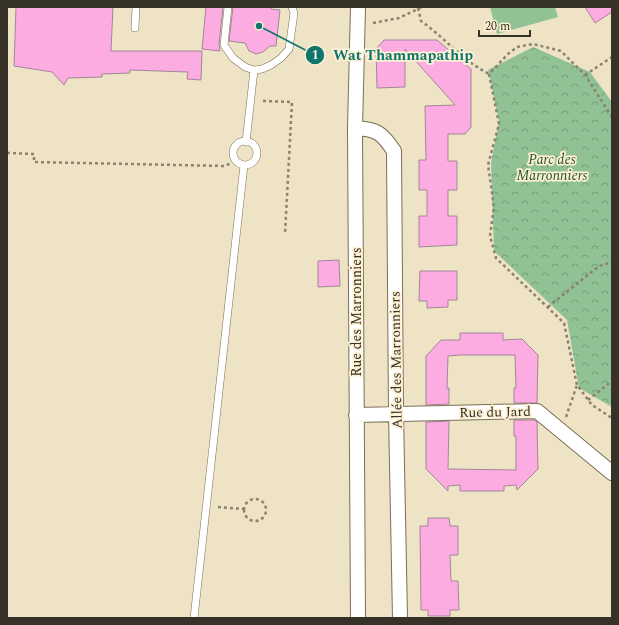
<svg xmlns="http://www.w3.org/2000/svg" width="619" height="625" viewBox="0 0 619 625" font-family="Spectral,serif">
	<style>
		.green { fill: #90c296 }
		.park { fill: url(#park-crowns) }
		.building { fill: #fdace2; stroke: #a18697 }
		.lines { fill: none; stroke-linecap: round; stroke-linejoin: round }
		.lane-casing { stroke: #7b6f56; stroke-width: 8 }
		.street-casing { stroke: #7b6f56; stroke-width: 16 }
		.path { stroke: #8b8370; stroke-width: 2.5; stroke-dasharray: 3 3; stroke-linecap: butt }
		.lane { stroke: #fff; stroke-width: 7 }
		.street { stroke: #fff; stroke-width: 14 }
		.labels { text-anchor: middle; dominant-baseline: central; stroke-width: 3.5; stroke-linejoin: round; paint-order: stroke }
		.park-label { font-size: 14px; font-style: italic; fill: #1f532a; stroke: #fdf0d3 }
		.street-label { font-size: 14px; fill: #373227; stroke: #fdf0d3 }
		.leader { fill: none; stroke: #0f766e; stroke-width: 1.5 }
		.callout-dot { fill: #0f766e; stroke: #fdf0d3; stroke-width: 1.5 }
		.mark-label { font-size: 12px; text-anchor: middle; font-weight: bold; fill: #fff }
		.callout-label { font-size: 15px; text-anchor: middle; font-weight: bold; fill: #0f766e; stroke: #fdf0d3; stroke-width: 3.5; stroke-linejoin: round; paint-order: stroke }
	</style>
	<defs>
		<pattern id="park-crowns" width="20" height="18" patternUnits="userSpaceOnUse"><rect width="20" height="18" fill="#90c296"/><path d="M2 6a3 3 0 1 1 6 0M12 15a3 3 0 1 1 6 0" fill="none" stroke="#769e7a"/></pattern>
	</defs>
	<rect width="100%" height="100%" fill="#efe3c6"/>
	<path class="green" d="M490,7H555L558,17L497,34Z"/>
	<path class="park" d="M533,47L590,72L612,102V407L579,388L567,320L494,251L491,163L499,121L488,70Z"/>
	<path class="building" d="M16,7H113L111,51H202L201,80L187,79L188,72L130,70V73L102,74V77L68,78L64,85L52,72L14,66Z
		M206,7H223L219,44L220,51L202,49Z
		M233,7H271V9L280,10L276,46H270L263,52L256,54L249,51L245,43L229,41Z
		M585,7H612V12L595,23Z
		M384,40H437L471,69V127L465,134H448V161H457V190H448V216H457V245L419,247V216H427V190H419V160H426L425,106L455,105L405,49V87L377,88L376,49Z
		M339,260L340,286L318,287V261Z
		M420,271H457V300H448V307L427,308V301H419Z
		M460,333H503V340L522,339L538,355L537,403H514V388H516L515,355H460L448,356L447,388H449V404L426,405V356L441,340H460Z
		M514,420H534L537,422L538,469L517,490L516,485L504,486V491H460V485L448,486V491L426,469V422L449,421L448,469L516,470V436H514Z
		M428,518H449L450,526H458V555H450L451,581H458L459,610H450V616H428V610H421L420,526H428Z"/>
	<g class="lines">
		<defs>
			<path id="lane" d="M228,7L224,45L233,58L245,67L254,70L262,69L271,65L281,58L289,49L294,13L292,7
				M135,28L136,7
				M233 153a12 12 0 1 1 24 0a12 12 0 1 1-24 0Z
				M246,142L254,70
				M194,618L244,165"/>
			<path id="street" d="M358,7L355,128L358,618
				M355,128C377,129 382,133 394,151L396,414L400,618
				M356,415L537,411L612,473"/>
		</defs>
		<use href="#lane" class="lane-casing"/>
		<use href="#street" class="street-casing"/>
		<path class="path" d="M418,8L421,21C445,38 462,60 489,74
			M373,23L399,18L422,7
			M585,75L612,57
			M263,101L292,102L285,234
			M612,117L585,75L561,51L533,44L517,47L508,54L489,74L499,124L488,165L494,207L490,236L496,258L564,323L577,385L592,405L612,418
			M7,153L34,154V162L224,166L232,163
			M548,307L599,266L612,262
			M588,400L612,381
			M566,417L577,385
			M244 510a11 11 0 1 1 22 0a11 11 0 1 1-22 0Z
			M218,507L244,509"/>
		<use href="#lane" class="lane"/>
		<use href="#street" class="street"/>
	</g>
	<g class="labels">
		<g class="park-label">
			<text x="552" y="159">Parc des<tspan x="552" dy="16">Marronniers</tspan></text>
		</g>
		<g class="street-label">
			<text transform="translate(356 312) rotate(-90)">Rue des Marronniers</text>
			<text transform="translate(396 360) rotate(-91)">Allée des Marronniers</text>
			<text transform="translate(495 412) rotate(-1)">Rue du Jard</text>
		</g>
	</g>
	<path class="leader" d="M259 26L315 55"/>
	<g class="callout-dot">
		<circle cx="259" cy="26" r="4"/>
		<circle cx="315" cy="55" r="10"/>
	</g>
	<g class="mark-label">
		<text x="315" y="59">1</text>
	</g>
	<g class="callout-label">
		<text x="403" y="60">Wat Thammapathip</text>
	</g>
	<rect width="619" height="625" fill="none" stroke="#373227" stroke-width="16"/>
	<path d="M479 30v6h51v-6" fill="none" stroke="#373227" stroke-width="2"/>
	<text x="485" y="30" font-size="12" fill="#373227" stroke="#fdf0d3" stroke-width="3" paint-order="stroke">20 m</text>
</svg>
